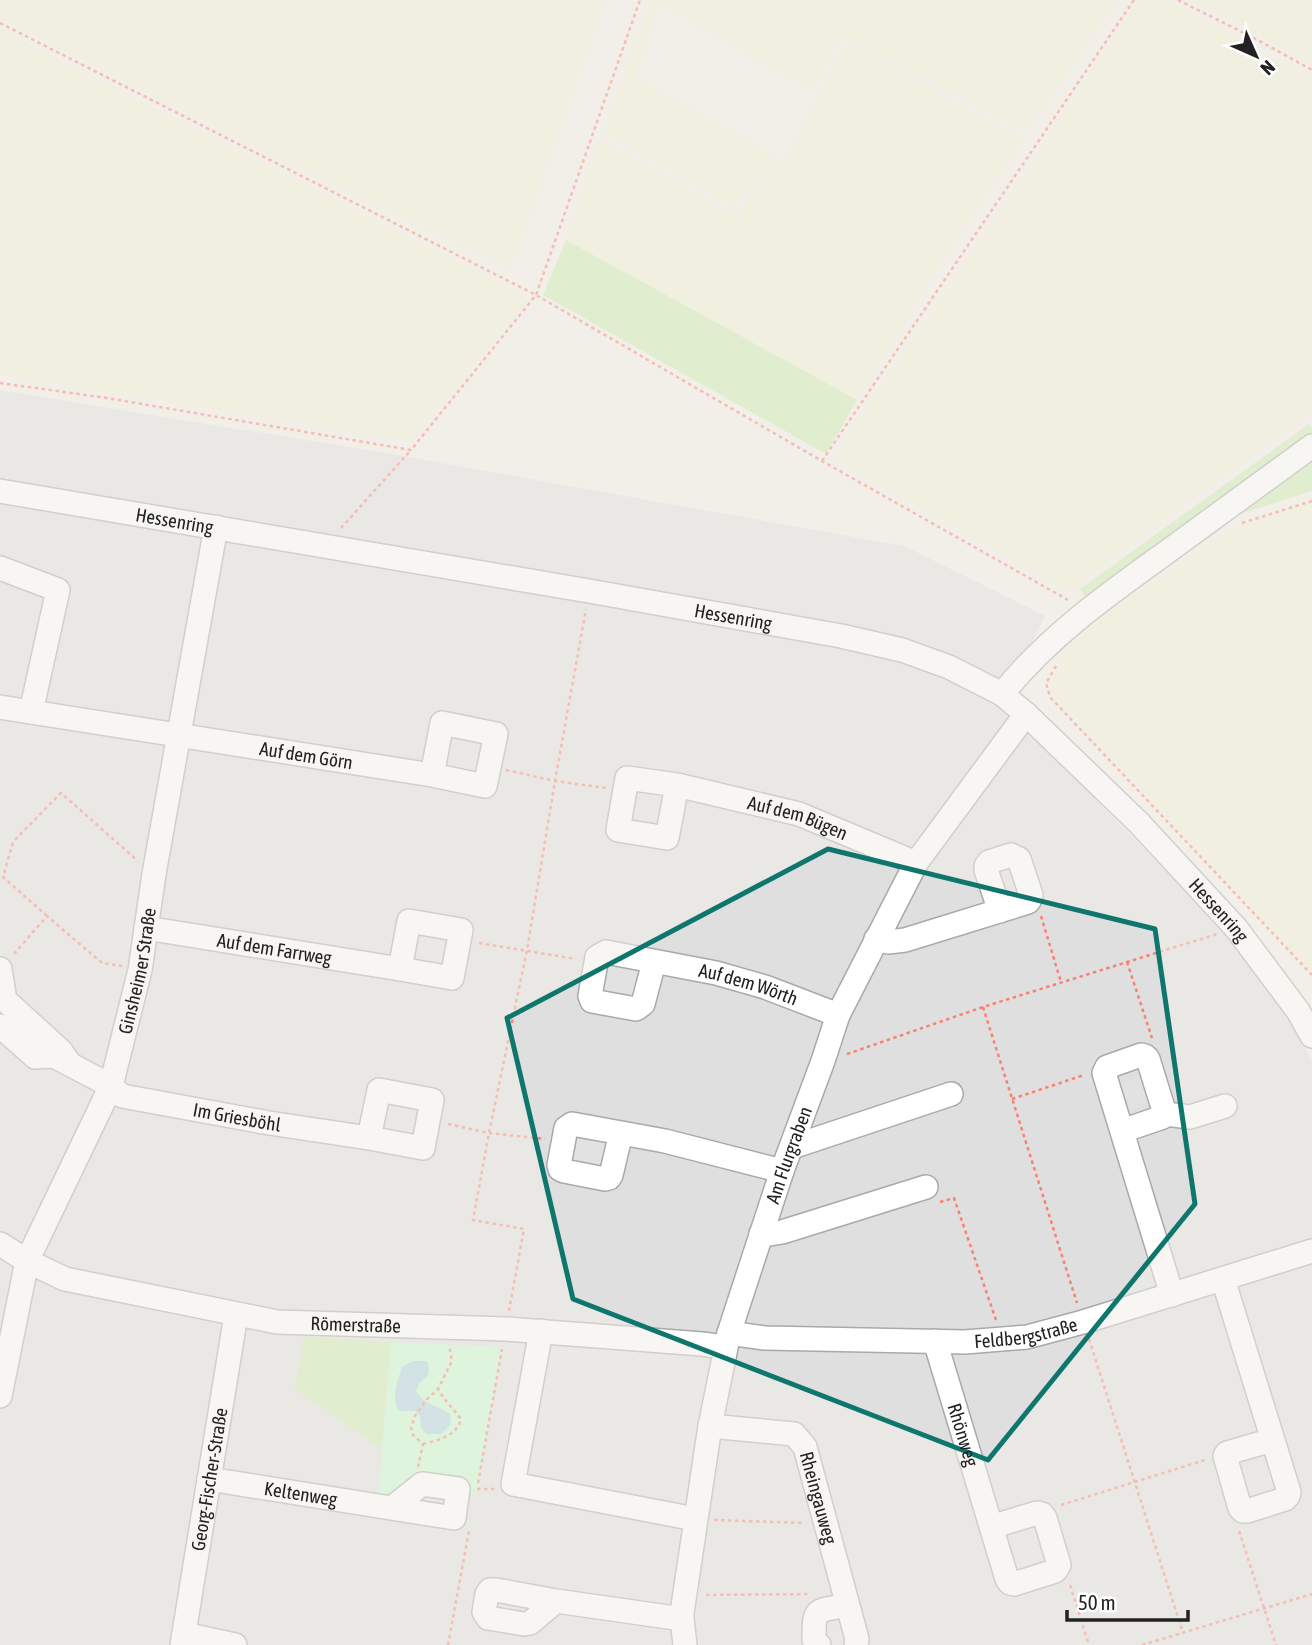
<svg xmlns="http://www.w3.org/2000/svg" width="1312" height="1645" viewBox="0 0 1312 1645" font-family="'Asap Condensed',sans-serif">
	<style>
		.residential { fill: #e0dfdf }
		.farmland { fill: #eef0d5 }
		.grass { fill: #cdebb0 }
		.park { fill: #c8facc }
		.parking { fill: #e2e2e2 }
		.water { fill: #aad3df }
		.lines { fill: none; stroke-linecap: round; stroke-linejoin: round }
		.minor-casing { stroke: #a9a9a9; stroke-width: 26 }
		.path { stroke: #fa8072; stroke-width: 2.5; stroke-dasharray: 3.5 3.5; stroke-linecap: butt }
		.minor { stroke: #fff; stroke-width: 23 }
		.marked { fill: none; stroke: #0f766e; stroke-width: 5; stroke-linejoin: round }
		.labels { text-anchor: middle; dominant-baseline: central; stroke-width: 6; stroke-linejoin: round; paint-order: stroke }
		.street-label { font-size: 19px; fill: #222; stroke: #fff }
	</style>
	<rect width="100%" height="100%" fill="#f2efe9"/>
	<path class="residential" d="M0,390L397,455L904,546L1045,616L1020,665L991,702L1044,747L1199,905L1252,967L1298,1035L1312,1060V1645H0Z"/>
	<path class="farmland" d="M0,0H604L510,268L207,123L0,18Z
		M652,0H1117L1026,131L841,36L812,90L660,4L635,77L782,161L776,173L763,174L748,185L735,207L604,133Z
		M1139,0H1166L1312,79V412L1113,556L1070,591L835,460L854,428L993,223Z
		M1195,0H1312V65L1262,37Z
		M0,30L525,296L523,307L408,441L0,375Z
		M847,43L1023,140L948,249L857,400L566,240L598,139L739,217L751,190L765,178L778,177Z
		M1312,501V973L1053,694L1050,684L1068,649L1102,617L1230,529Z"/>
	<path class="grass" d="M566,240L857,400L826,454L543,295Z
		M1309,424L1312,428V436L1085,597L1080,589Z
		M1312,457V491L1224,519Z
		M304,1337L391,1342L382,1449L295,1390Z"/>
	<path class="park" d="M391,1342L502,1347L477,1494L461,1493L462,1484L392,1502L378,1500Z"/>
	<path class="parking" d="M0,714L145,737L142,752L0,730Z
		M461,736L474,737L472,752L484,754L482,766L468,764L466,777L454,774L456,761L445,759L447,748L459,750Z
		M149,756L163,759L149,836L135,834Z
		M629,797L670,803L667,823L626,818Z
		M127,877L141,879L130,949L116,947Z
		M429,931L440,933L438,947L450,949L448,961L435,959L432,972L420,970L423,956L412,953L414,943L426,945Z
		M602,964L642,972L637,999L597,992Z
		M103,1000L119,1005L102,1073L85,1068Z
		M1150,1074L1158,1101L1126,1111L1118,1085Z
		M400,1100L411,1102L408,1115L421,1118L419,1130L406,1128L403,1140L391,1138L394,1124L382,1122L385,1111L397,1113Z
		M570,1136L611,1144L607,1168L566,1160Z
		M517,1343L557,1346L558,1343L678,1351L676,1364L606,1357V1360L557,1356L538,1478L506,1487L494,1485Z
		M697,1378L709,1380L688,1504L676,1502Z
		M1268,1462L1277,1490L1245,1501L1236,1473Z
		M1036,1531L1045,1559L1015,1569L1007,1541Z"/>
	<path class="water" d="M413,1361H427L429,1368L428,1376L420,1382L416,1391C424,1405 438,1405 450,1414L451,1424L441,1434H426L421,1427L420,1416L415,1411H399C391,1396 397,1383 402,1367Z"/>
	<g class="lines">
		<defs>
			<g id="minor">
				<path id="s1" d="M0,491L589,591L841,636L902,650L949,667L1002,694L1026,714L1138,822L1236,928L1298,1011L1312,1036"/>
				<path d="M0,568L58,590L31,712"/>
				<path d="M1002,694C1047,638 1103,598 1160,557C1211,520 1261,483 1312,446"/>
				<path id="s2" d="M0,707L432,775L485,786L496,734L442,723L432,775"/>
				<path id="s3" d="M677,785L667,838L618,830L627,778L677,785L799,814L916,863"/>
				<path d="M409,921L461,930L452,978L400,969Z"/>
				<path id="s4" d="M146,928L400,969"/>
				<path d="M876,939L888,942L905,940L1028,902L1030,899L1031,895L1019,859L1011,855L989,862L986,866V870L1000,911"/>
				<path id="s5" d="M654,962L643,1004L636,1009L592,1001L590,996L597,957L606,952L716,973L765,987L838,1015"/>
				<path d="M0,969L5,1000L61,1051L69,1063"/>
				<path id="s6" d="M0,1026L35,1057L54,1056L111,1086L122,1096L269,1123L369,1138L423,1148L432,1100L379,1090L369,1138"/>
				<path d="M1165,1114L1190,1117L1225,1106"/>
				<path d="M1122,1131L1163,1117L1165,1114L1148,1059L1145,1056L1141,1055L1107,1067L1104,1073L1172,1295"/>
				<path d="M621,1133L611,1175L609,1178L605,1179L564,1171L560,1169L559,1165L566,1128L572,1124L665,1141L782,1171"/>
				<path d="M792,1147L951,1094"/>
				<path d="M761,1234H770L782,1232L926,1187"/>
				<path id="s7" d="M0,1244L27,1261L65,1279L277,1322L506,1329L702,1344L725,1347"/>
				<path d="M1223,1279L1289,1492L1288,1496L1285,1499L1247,1511H1243L1240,1508L1225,1456L1227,1453L1272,1440"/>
				<path d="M541,1331L513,1484L695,1519"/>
				<path id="s8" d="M729,1333L765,1338L965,1342L1027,1337L1083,1322L1312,1251"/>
				<path id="s9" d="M935,1341L1007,1579L1010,1583L1014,1584L1055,1571L1059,1565L1045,1518L1042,1514L1037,1513L991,1527"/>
				<path id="s10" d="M0,1396L27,1261L111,1086L140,970L154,874L216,527"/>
				<path id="s11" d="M710,1426L794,1434L805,1447L857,1639L856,1645"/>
				<path id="s12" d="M209,1479L454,1518L458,1489L422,1484L392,1508"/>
				<path d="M556,1601L530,1623L524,1624L488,1618L484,1612L487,1594L490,1590H496L556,1601L682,1619"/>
				<path d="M184,1634L235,1645"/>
				<path id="s13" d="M182,1645L236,1315"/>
				<path id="s14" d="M685,1645L682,1619V1613L710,1426L729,1333L782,1171L823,1061L838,1015L916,863L1026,714"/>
				<path d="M819,1645L814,1640C814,1606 815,1612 847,1605"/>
			</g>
		</defs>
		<use href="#minor" class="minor-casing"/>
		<path class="path" d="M1178,0L1256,39L1312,70
			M0,23L536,295L822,461L1068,600
			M0,383L107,398L411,450L536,295L640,0
			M822,461L1134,0
			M1242,523L1312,501
			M341,528L411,450
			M1056,666L1046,683L1050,697L1312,975
			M506,770L555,781L606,788
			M47,916L3,877L13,842L61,793L138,861
			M1041,916L1061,982
			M479,943L576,959
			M14,954L47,916L102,963L122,966
			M1127,962L1152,1038
			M983,1007L1077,1303
			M847,1054L983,1007L1217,934
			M1012,1099L1084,1075
			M448,1124L489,1133L545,1139
			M940,1202L954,1198L996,1320
			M509,1311L524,1229L473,1220L489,1133L527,950L555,781L586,609
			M1089,1339L1183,1633
			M423,1444C439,1440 457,1436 461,1419L443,1397L438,1389
			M418,1467L423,1444L413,1435L411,1428L415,1416L426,1400L438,1389L452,1361L449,1345
			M478,1483L502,1349
			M477,1489H494
			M1061,1505L1208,1459
			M714,1520L805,1523
			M1239,1531L1276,1645
			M1070,1585L1089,1645
			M706,1595L811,1594
			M448,1645L469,1531
			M1142,1645L1312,1594"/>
		<use href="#minor" class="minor"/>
	</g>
	<path d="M0 0H1312V1645H0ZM828,849L1155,929L1195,1204L988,1460L573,1299L507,1018Z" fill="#f2efe9" fill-opacity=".55" fill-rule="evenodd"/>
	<path class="marked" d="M828,849L1155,929L1195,1204L988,1460L573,1299L507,1018Z"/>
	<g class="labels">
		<g class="street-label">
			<text stroke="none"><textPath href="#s1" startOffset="177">Hessenring</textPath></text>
			<text stroke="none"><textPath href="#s1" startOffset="744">Hessenring</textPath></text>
			<text stroke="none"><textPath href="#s2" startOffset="310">Auf dem Görn</textPath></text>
			<text stroke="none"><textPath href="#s3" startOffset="332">Auf dem Bügen</textPath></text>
			<text stroke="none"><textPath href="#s1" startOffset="1332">Hessenring</textPath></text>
			<text stroke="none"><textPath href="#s4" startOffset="130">Auf dem Farrweg</textPath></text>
			<text stroke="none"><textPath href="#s10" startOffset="450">Ginsheimer Straße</textPath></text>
			<text stroke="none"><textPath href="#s5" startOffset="298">Auf dem Wörth</textPath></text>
			<text stroke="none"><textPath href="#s6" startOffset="262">Im Griesböhl</textPath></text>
			<text stroke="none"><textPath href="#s14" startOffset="504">Am Flurgraben</textPath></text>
			<text stroke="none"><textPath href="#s7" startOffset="369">Römerstraße</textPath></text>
			<text stroke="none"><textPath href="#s8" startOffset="298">Feldbergstraße</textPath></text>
			<text stroke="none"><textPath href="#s9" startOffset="98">Rhönweg</textPath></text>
			<text stroke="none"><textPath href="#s13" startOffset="168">Georg-Fischer-Straße</textPath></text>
			<text stroke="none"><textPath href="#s12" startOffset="93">Keltenweg</textPath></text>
			<text stroke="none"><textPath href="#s11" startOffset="154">Rheingauweg</textPath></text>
		</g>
	</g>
	<g transform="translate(1256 56) rotate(135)" stroke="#ffffff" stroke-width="5" paint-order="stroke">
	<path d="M0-5L12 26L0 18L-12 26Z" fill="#222222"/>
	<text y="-10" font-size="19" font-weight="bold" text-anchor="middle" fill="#222222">N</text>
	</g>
	<path d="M1067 1610v10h121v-10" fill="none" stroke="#222222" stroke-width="3.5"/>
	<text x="1078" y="1610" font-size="21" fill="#222222" stroke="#ffffff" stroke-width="5" paint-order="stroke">50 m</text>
</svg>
